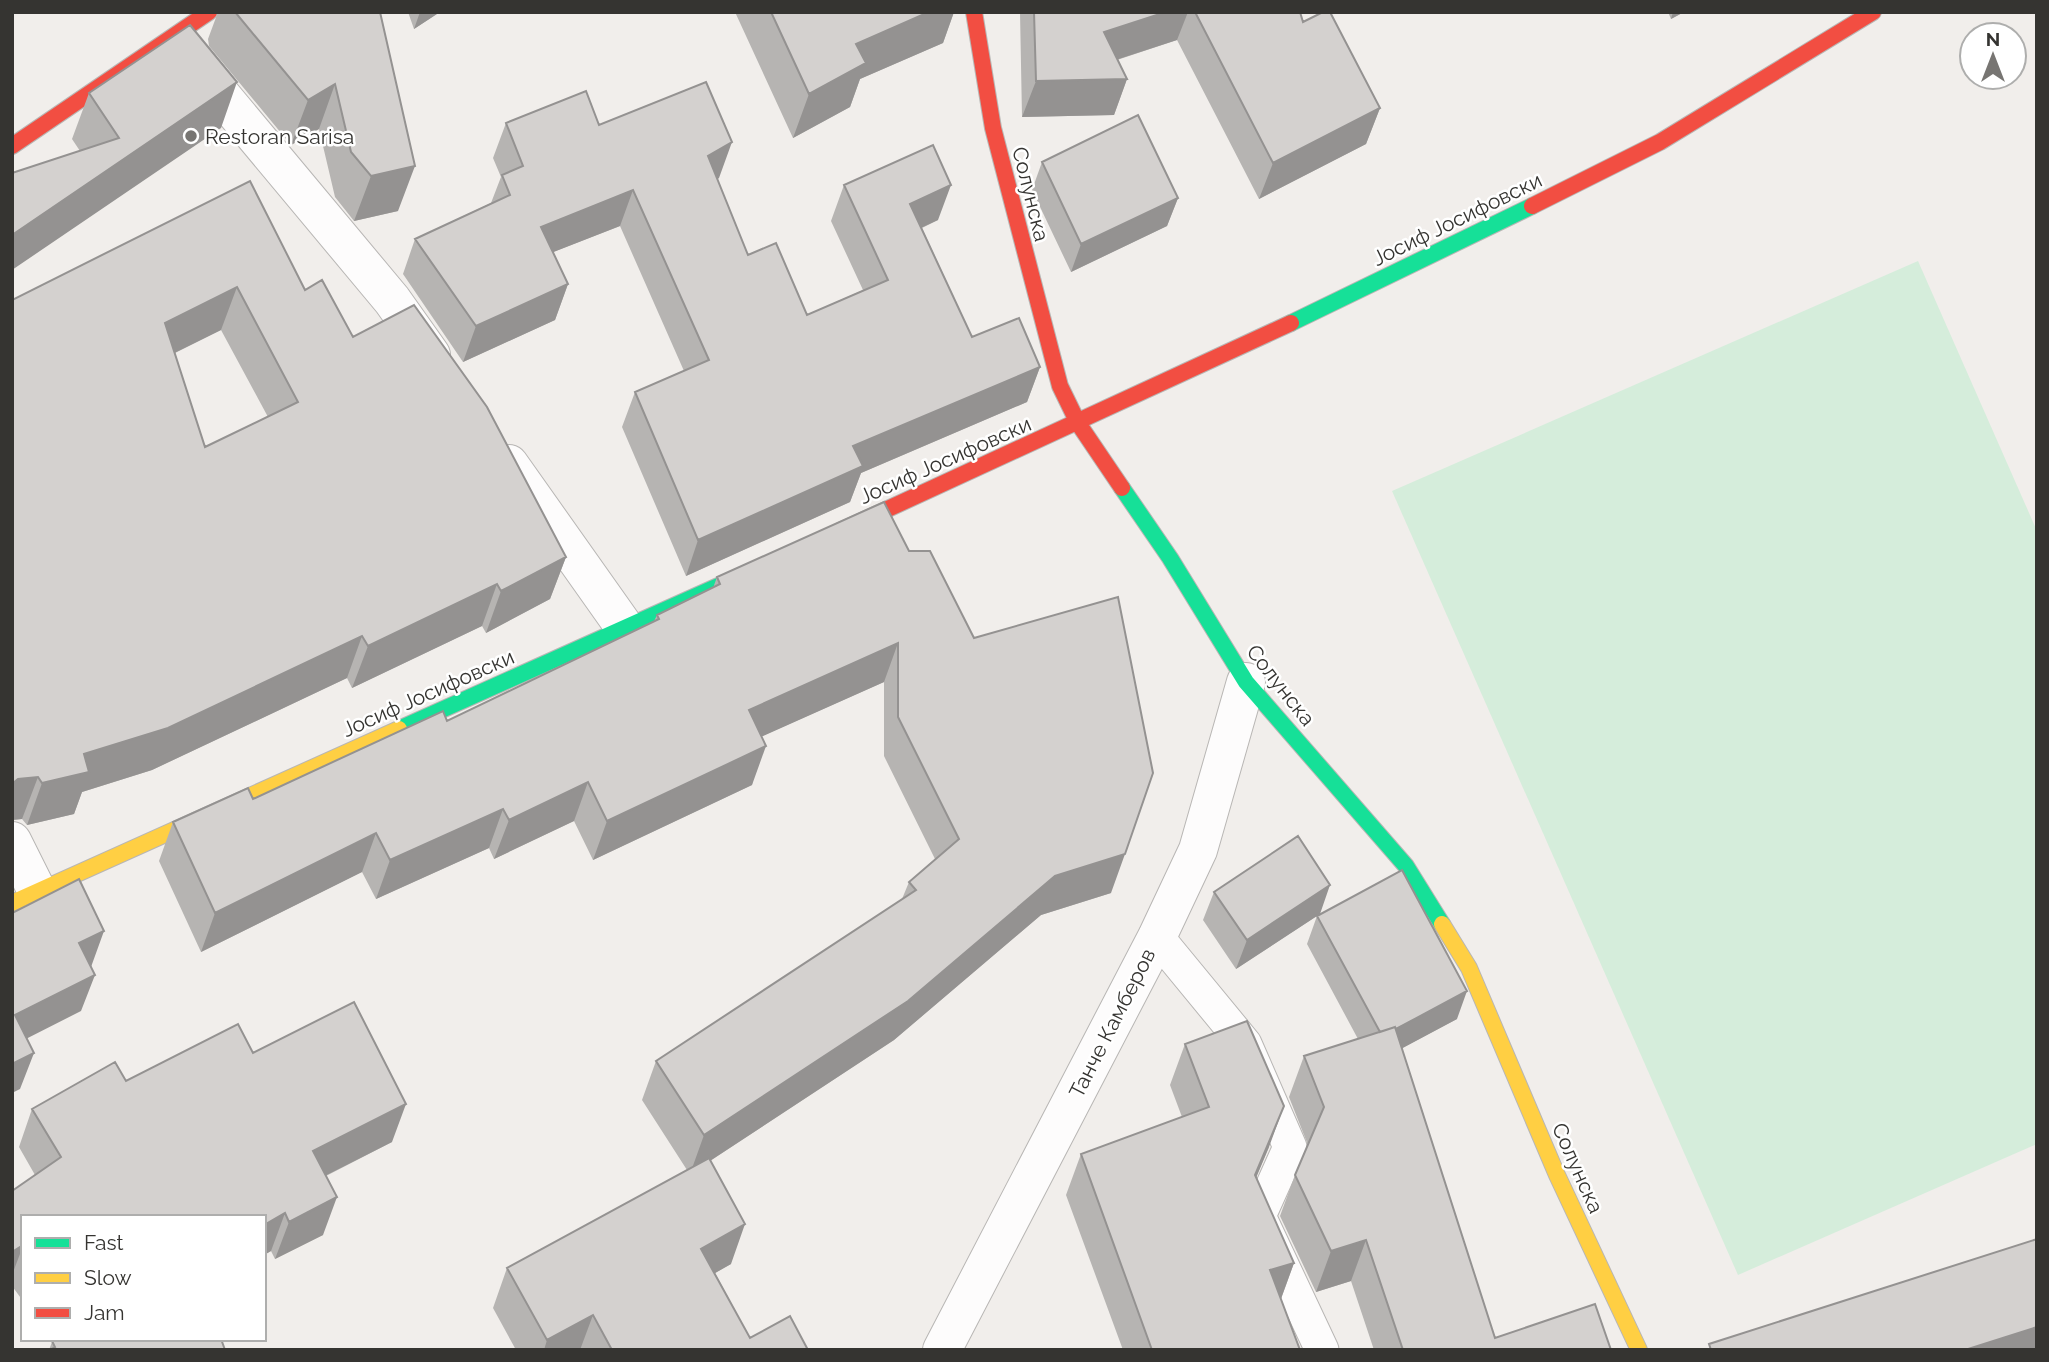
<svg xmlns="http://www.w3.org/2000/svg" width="2049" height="1362" viewBox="0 0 2049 1362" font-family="Raleway,sans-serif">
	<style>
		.green { fill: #d5eddb }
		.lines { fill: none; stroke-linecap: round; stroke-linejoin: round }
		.lane-casing { stroke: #b8b6b4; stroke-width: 35 }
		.street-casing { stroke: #b8b6b4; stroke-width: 40 }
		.fast-casing { stroke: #b8b6b4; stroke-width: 18 }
		.slow-casing { stroke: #b8b6b4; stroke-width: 18 }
		.jam-casing { stroke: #b8b6b4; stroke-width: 18 }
		.lane { stroke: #fdfcfc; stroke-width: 33 }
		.street { stroke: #fdfcfc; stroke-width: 38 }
		.fast { stroke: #16e098; stroke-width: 16 }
		.slow { stroke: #ffcf43; stroke-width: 16 }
		.jam { stroke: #f24e42; stroke-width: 16 }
		.wall { fill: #b6b4b2; fill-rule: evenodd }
		.shaded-wall { fill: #949291 }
		.building { fill: #d4d1cf; stroke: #949291; stroke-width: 2; fill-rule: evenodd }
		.poi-dot { fill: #777572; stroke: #fff; stroke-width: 2.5 }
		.labels { text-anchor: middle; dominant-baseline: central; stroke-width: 5; stroke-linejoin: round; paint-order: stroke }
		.poi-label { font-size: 21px; fill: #353431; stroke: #fff; text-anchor: start }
		.street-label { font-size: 21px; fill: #353431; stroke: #fff }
	</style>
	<rect width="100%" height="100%" fill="#f1eeeb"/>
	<path class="green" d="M1918,261L2037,531V1144L1738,1275L1392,491Z"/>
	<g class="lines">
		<defs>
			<path id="lane" d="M1157,937L1245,1044L1290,1147L1259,1216L1322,1350"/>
			<path id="street" d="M196,65L392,300L431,355
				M509,464L625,628
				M12,841L37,891
				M942,1350L1157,937L1198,850L1246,682"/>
			<path id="fast" d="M1291,323L1532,206
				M1122,488L1170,558L1246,682L1406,866L1442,924
				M399,729L754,570"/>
			<path id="slow" d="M12,903L399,729
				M1442,924L1469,968L1557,1175L1639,1350"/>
			<path id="jam" d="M974,12L993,128L1060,386L1078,423L1122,488
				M12,146L209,12
				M1532,206L1660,142L1873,12
				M840,531L1291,323"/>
		</defs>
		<use href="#lane" class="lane-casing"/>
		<use href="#street" class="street-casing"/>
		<use href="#fast" class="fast-casing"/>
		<use href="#slow" class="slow-casing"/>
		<use href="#jam" class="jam-casing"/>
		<use href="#lane" class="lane"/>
		<use href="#street" class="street"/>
		<use href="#fast" class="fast"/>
		<use href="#slow" class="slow"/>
		<use href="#jam" class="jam"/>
	</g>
	<path class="wall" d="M218,12H380L398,211L354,221L335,197L319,129L291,145L209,46L208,39Z
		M408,12H440L414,29Z
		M735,12H954L943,43L860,79L850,107L793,138Z
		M1020,12H1300L1303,22L1380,108L1366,144L1259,199L1177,40L1117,60L1127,79L1114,115L1022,117Z
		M1668,12H1684L1671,19Z
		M89,93L221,128L80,151L72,139Z
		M506,123L599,125L719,178L717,179L748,255L807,315L863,290L831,221L844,185L938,220L922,228L972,337L1040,367L1027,402L861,473L850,502L686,576L622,427L635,392L684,371L620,226L553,252L568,284L555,320L463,362L403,274L415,239L491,203L501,177L493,158Z
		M1042,162L1178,198L1167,226L1071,272L1032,190Z
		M250,181L305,290L566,557L550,599L486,633L482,626L352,688L347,678L152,770L82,792L74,814L27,825L22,819L12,820V300ZM221,330L268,417L205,447L175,353Z
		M909,551L974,638L1111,893L1041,915L894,1040L710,1161L731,1264L715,1273L750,1338L808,1350H516L493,1308L507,1268L687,1170L642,1100L656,1061L902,899L909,882L935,859L884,756V682L762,736L752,785L593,860L574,821L494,859L489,848L376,899L362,872L201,952L159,861L173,822L253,799L447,721L654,621L657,615L713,588L717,577Z
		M1214,892L1320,914L1236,969L1203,920Z
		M1317,916L1457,1019L1402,1048L1495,1338L1611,1350H1374L1351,1281L1316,1292L1280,1216L1295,1175L1308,1145L1289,1097L1304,1056L1358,1039L1307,944Z
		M1185,1044L1269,1147L1256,1177L1294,1263L1281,1299L1300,1350H1123L1066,1195L1081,1154L1182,1117L1170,1085Z
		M253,1053L392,1142L326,1176L323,1235L275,1259L271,1251L264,1255V1217H23V1301L12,1286V1191L35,1175L19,1147L32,1109L126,1081Z
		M50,1339H221L49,1350L52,1342Z"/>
	<path class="shaded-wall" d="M420,12H440L414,29Z
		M929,12H954L943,43L860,79L850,107L793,138L809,94L856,44Z
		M1166,12H1188L1177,40L1091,68L1104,32Z
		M1673,12H1684L1671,19Z
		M1127,79L1114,115L1022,117L1036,81Z
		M237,82L221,128L12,270V235Z
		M335,84L319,129L291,145L308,100Z
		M1380,108L1366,144L1259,199L1273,163Z
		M732,142L719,178L695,191L708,156Z
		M415,166L398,211L354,221L371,176Z
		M951,185L938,220L897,239L910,204Z
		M633,190L620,226L528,262L541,227Z
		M1178,198L1167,226L1071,272L1081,244Z
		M568,284L555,320L463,362L476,326Z
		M237,287L221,330L150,365L165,323Z
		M1040,367L1027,402L861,473L850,502L686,576L698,540L853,446Z
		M566,557L550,599L486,633L501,591Z
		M497,584L482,626L352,688L368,646Z
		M362,636L347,678L152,770L82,792L74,814L27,825L42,783L84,754Z
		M898,643L884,682L734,749L749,710Z
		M766,746L752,785L593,860L607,821Z
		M38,777L22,819L12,820V784L18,779Z
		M588,782L574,821L494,859L509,820Z
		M503,809L489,848L376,899L390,860Z
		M376,833L362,872L201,952L215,913Z
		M1125,854L1111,893L1041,915L894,1040L690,1174L704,1135L1055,876Z
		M1330,885L1320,914L1236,969L1247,940Z
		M104,931L91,967L79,943Z
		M95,975L81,1011L12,1046L15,1015Z
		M1467,991L1457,1019L1371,1065L1382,1036Z
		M34,1053L20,1089L12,1093V1064Z
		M406,1104L392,1142L299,1189L313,1151Z
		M1284,1106L1269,1147L1240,1216L1255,1175Z
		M337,1197L323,1235L275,1259L289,1222Z
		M285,1213L271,1251L264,1255V1225Z
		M745,1224L731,1264L687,1289L701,1249Z
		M1366,1240L1351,1281L1316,1292L1331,1251Z
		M23,1245V1246L12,1275V1252Z
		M1294,1263L1279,1304L1270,1270Z
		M593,1315L580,1350H544L547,1340Z
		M2037,1327V1350H1965Z"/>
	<path class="building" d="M235,12H380L415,166L371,176L351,152L335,84L308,100Z
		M771,12H929L856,44L866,63L809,94Z
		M1034,12H1166L1104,32L1127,79L1036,81Z
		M1195,12H1300L1303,22L1323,12H1330L1380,108L1273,163Z
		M190,25L237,82L12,235V173L119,138L89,93Z
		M706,82L732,142L708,156L748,255L776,243L807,315L888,280L844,185L933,145L951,185L910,204L972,337L1019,318L1040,367L853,446L863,466L698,540L635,392L709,360L633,190L541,227L568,284L476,326L415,239L510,195L502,175L523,166L506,123L586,91L599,125Z
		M1138,115L1178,198L1081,244L1042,162Z
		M250,181L305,290L322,280L353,337L414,305L487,407L566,557L501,591L497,584L368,646L362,636L168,728L84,754L89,772L42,783L38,777L18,779L12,784V300ZM237,287L298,402L205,447L165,323Z
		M884,502L909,551H930L974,638L1118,597L1153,773L1125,854L1055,876L908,1001L704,1135L656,1061L916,890L909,882L959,839L898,717V643L749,710L766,746L607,821L588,782L509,820L503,809L390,860L376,833L215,913L173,822L248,788L253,799L443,711L447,721L659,619L657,615L720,584L717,577Z
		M1298,836L1330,885L1247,940L1214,892Z
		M1402,870L1467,991L1396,1029L1395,1027L1380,1032L1317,916Z
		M79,879L104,931L79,943L95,975L15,1015L34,1053L12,1064V913Z
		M354,1002L406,1104L313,1151L337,1197L289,1222L285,1213L264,1225V1217H23V1245L12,1252V1191L61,1157L32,1109L115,1062L126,1081L238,1024L253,1053Z
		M1247,1021L1284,1106L1255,1175L1294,1263L1270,1270L1300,1350H1152L1081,1154L1209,1107L1185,1044Z
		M1395,1027L1495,1338L1595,1304L1611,1350H1403L1366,1240L1331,1251L1295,1175L1324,1107L1304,1056Z
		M709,1158L745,1224L701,1249L750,1338L790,1316L808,1350H612L593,1315L547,1340L507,1268Z
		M2037,1239V1327L1965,1350H1711L1709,1344Z
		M57,1339H221L225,1350H50L55,1347L52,1341Z"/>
	<circle class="poi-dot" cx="191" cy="136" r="7"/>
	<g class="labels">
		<g class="poi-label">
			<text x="205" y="136">Restoran Sarisa</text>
		</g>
		<g class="street-label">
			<text transform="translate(1031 194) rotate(76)">Солунска</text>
			<text transform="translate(1457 219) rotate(-26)">Јосиф Јосифовски</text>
			<text transform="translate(945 460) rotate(-24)">Јосиф Јосифовски</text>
			<text transform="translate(1281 685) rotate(52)">Солунска</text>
			<text transform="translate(428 693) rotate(-24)">Јосиф Јосифовски</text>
			<text transform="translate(1112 1023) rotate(-63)">Танче Камберов</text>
			<text transform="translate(1578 1168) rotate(66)">Солунска</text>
		</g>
	</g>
	<rect width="2049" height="1362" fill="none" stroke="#353431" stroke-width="28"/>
	<rect x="21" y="1215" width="245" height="126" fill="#ffffff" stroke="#aeaead" stroke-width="2"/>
	<rect x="35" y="1238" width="35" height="10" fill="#16e098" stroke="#aeaead" stroke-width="2"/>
	<text x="84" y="1250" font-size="21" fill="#353431">Fast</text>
	<rect x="35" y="1273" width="35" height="10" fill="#ffcf43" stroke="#aeaead" stroke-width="2"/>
	<text x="84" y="1285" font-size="21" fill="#353431">Slow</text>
	<rect x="35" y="1308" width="35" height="10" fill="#f24e42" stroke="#aeaead" stroke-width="2"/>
	<text x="84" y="1320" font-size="21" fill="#353431">Jam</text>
	<g transform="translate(1993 56)"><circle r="33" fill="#ffffff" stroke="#aeaead" stroke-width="2"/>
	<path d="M0-5L12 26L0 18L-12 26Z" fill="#777572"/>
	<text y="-10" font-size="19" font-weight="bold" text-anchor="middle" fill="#353431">N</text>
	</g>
</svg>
